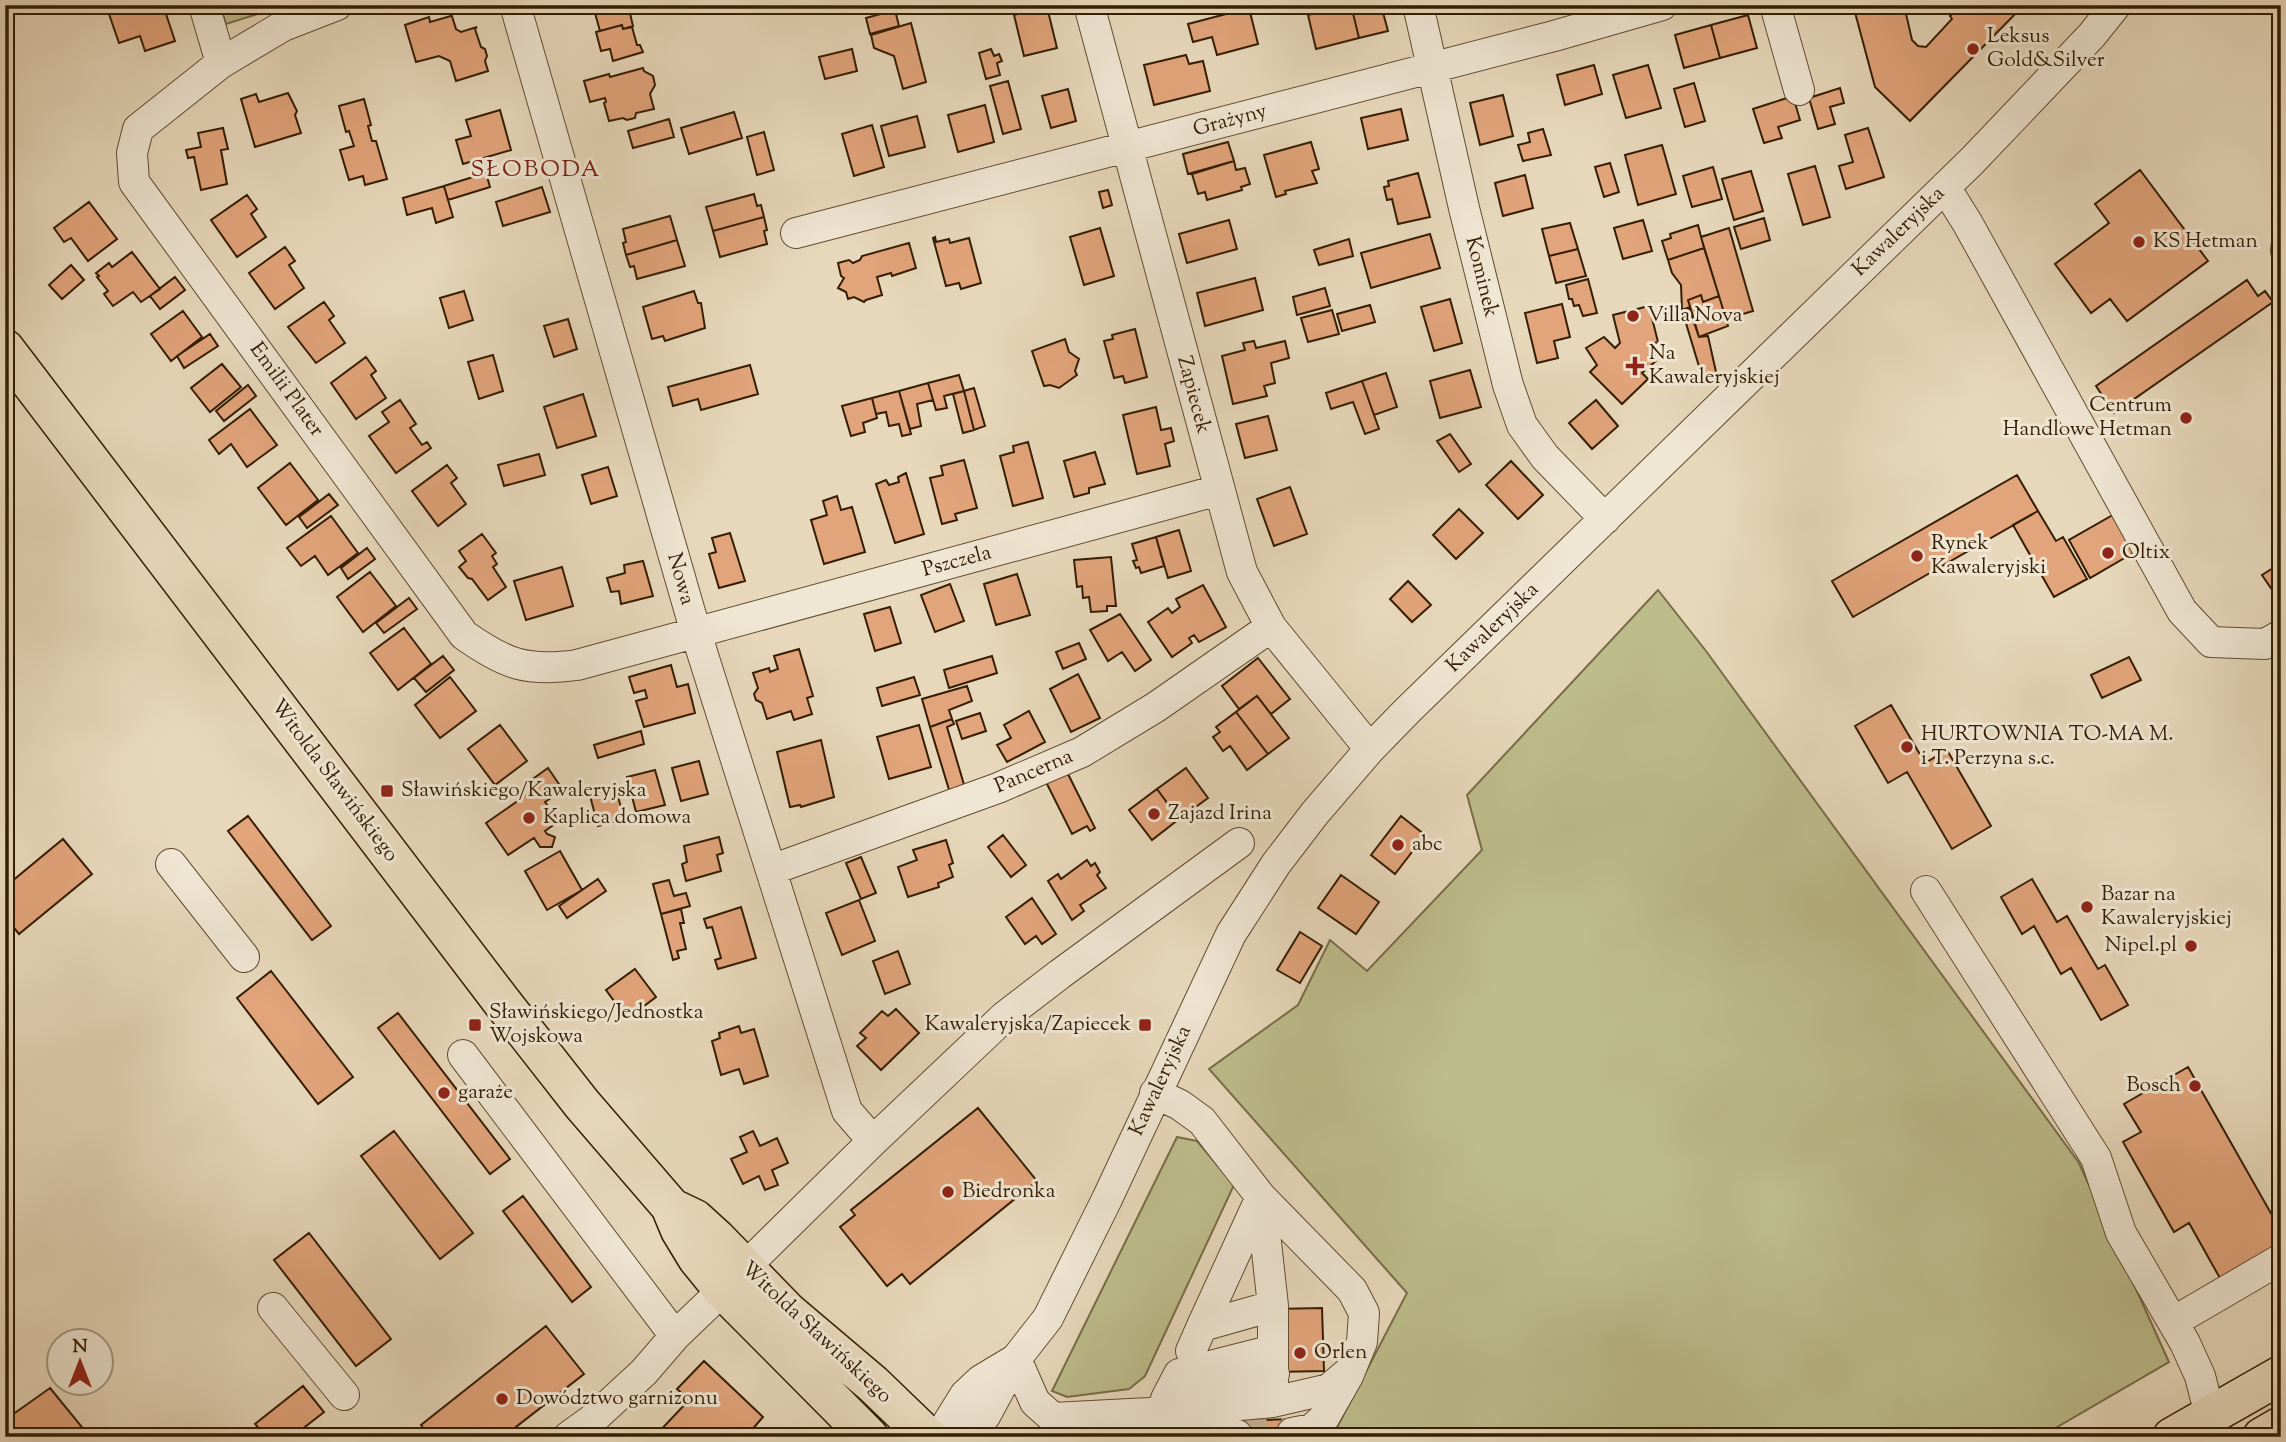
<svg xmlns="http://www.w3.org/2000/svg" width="2286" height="1442" viewBox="0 0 2286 1442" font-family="'Sorts Mill Goudy',serif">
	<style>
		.green { fill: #bdbc8b; stroke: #786c47; stroke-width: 2 }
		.building { fill: #e2a47b; stroke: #341d03; stroke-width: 2 }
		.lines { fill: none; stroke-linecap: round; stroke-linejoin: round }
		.minor-tunnel { stroke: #c3b396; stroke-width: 30; stroke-dasharray: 30 15; stroke-linecap: butt }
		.minor-casing { stroke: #614c31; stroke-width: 32 }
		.major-casing { stroke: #341d03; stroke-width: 41 }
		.minor { stroke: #efe6d3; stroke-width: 30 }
		.major { stroke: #e7d8bb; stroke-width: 38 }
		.poi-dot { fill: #8f2418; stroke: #efe6d3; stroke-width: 2.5 }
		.labels { text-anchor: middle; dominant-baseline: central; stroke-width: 6; stroke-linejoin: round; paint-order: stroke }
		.poi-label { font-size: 21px; fill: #341d03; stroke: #efe6d3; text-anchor: start }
		.street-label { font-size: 21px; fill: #341d03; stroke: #efe6d3 }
		.neighbourhood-label { font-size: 23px; letter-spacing: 2px; fill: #7a1f14; stroke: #efe6d3 }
	</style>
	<rect width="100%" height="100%" fill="#e7d8bb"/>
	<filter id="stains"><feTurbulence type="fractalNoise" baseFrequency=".00286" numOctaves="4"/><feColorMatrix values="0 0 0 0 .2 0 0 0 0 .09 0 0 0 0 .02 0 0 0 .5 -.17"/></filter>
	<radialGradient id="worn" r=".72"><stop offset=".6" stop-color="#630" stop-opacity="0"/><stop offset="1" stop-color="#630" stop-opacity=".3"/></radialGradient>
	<path class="green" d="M220,5H286L226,24Z
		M2281,231V270C2268,258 2267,242 2281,231Z
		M1658,590L1706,651L2079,1163L2169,1362L2040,1437H1332L1407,1293L1209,1069L1298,1005L1330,940L1367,971L1482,850L1467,795Z
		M1177,1137L1197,1141L1234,1185L1145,1376L1129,1389L1067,1397L1052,1391Z"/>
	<path class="building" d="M125,5H163L175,41L145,51L140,36L119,43L108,11Z
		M606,5H628L633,26L623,29L622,25L600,31L593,6Z
		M1120,5H1149L1122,12Z
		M1347,5H1351L1359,38L1316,49L1308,15Z
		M1351,5H1381L1388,31L1359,38Z
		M1853,5H1904L1912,40L1918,46L1926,47L1952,19L1950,16L1960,6L1962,9L1965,5H2024L1910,121L1875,87Z
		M1047,7L1057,48L1024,56L1014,15Z
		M1249,8L1258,44L1217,55L1212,37L1193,42L1188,24Z
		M895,10L899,26L870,34L866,18Z
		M451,13L456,29L461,32L477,27L475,29L481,47L485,49L487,56L485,61L488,71L456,81L450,61L439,56L416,62L405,25L429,17L430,22L451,16Z
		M1748,15L1757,48L1720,58L1711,25Z
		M911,23L926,82L903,89L894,56L874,48L871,35Z
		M622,25L623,29L632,27L637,45H640L643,52L613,61L610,49L601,51L596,32Z
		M1711,25L1720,58L1684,68L1675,35Z
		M852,49L857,71L825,79L819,57Z
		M991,49L994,56L999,54L1002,61L997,63L1000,75L986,79L979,53Z
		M1186,55L1189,64L1203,61L1210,91L1154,105L1144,65Z
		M1594,65L1602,94L1565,105L1557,75Z
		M1648,65L1661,108L1626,118L1613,75Z
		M643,68L644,71L653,76L655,85L650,94L654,109L636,113L635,118L627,120L623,118L609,121L604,103L606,102L605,98L590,102L584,81L609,74L610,77Z
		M1008,81L1021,129L1003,134L990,86Z
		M1694,83L1705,121L1685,127L1674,89Z
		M1840,88L1844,103L1830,107L1835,124L1818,129L1809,98Z
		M1068,89L1076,121L1051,128L1042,96Z
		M288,93L297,111L295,115L301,133L255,147L241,99L256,94L259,102Z
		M1503,95L1513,136L1480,145L1470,103Z
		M1793,96L1800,120L1778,127L1782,138L1764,143L1753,109Z
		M364,99L371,125L368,126L372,141H376L387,179L365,185L363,176L349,180L340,150L354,146L349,131L346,132L339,106Z
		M985,105L994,142L958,152L948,115Z
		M1401,109L1408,140L1368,149L1361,118Z
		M500,110L511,150L463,164L456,140L471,136L466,120Z
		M734,112L742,138L689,154L681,128Z
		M917,116L925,147L889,156L881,126Z
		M669,119L674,137L633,148L628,131Z
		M872,125L884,167L854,176L842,134Z
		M223,128L228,149L221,150L227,184L201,190L194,157L188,158L186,150L201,147L198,133Z
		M1868,128L1884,177L1846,189L1839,166L1853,162L1845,135Z
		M1543,129L1551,155L1523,161L1518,145L1530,142L1528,133Z
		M764,132L774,170L757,175L747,137Z
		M1228,142L1234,161L1188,174L1183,154Z
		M1311,142L1319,169L1312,171L1317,183L1285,191L1286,194L1276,197L1264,155Z
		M1662,145L1676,194L1638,205L1625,155Z
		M1234,161L1236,170L1245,168L1250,184L1241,187L1242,190L1207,200L1205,192L1198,194L1192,174Z
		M1610,163L1619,192L1604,197L1595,167Z
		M1815,166L1830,217L1803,225L1788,174Z
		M1713,167L1722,199L1692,207L1683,176Z
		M2140,170L2208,261L2127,321L2110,299L2091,313L2055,264L2109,223L2095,204Z
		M1751,171L1763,211L1734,220L1722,179Z
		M486,173L490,187L448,200L444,186Z
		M1418,173L1430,217L1398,224L1392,199L1387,200L1384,187L1389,186L1388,181Z
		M1525,175L1533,208L1503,216L1495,183Z
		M444,186L453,217L436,223L432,208L407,215L403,198Z
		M542,187L550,212L503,226L496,202Z
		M1108,190L1112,205L1103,208L1099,192Z
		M754,194L757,206L761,205L764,217L713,231L706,207Z
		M247,195L257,209L251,214L266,237L237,257L211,220Z
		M89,202L117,239L88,261L71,238L64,242L54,228Z
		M670,216L677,240L626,255L623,243L626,242L623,229Z
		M764,217L767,230L764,231L767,244L720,257L713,231Z
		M1764,218L1770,240L1741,249L1734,227Z
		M1229,220L1237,249L1187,263L1179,234Z
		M1643,220L1652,251L1623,259L1614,228Z
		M1570,223L1578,249L1549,256L1542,229Z
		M1698,225L1704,248L1668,260L1662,241L1671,238L1670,234Z
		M1100,228L1114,276L1084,285L1070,237Z
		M1729,228L1753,311L1726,319L1701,237Z
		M1430,234L1440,268L1371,288L1361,253Z
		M935,237L936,242L949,239L950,243L969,238L981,283L961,289L959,283L946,286L933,238Z
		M1349,239L1353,256L1319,265L1314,250Z
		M677,240L685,266L637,279L634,266L630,267L626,255Z
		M909,243L916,268L892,276L891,273L877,277L882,295L866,300L864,302L854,297L848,299L846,292L838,288L844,278L841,276L838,263L849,260L853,263L860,260L862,256Z
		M285,247L295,261L289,265L304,288L275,309L249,273Z
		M1704,248L1719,296L1703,302L1701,295L1688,300L1690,307L1682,310L1681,285L1672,273L1668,260Z
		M1578,249L1586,276L1556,283L1549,256Z
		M132,252L160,289L141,302L133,292L113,306L104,294L108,291L97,277L99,276L96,273L109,263L112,267Z
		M71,265L84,280L62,299L49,285Z
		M175,277L185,290L160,309L150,296Z
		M1255,278L1263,310L1205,326L1197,293Z
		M1588,279L1597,313L1583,316L1579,305L1574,306L1572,299H1569L1566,285Z
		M2247,280L2258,296L2265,291L2273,302L2114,413L2096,386Z
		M1325,288L1330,306L1297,315L1293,297Z
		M464,291L473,320L449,328L440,298Z
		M694,291L698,303H701L705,328L665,341L663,336L652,339L643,307Z
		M1701,295L1703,302L1719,296L1728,326L1699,337L1688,300Z
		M1450,299L1462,343L1434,351L1421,307Z
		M324,302L334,316L329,320L345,343L316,363L288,327Z
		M1562,304L1570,337L1554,341L1558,358L1537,363L1525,313Z
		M1370,305L1375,322L1342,331L1337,314Z
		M1649,306L1658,342L1652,344L1656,361L1642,373L1648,379L1622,404L1590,372L1597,365L1586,348L1604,337L1615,348L1620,343L1613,315Z
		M1689,308L1699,337L1708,336L1716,372L1704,383L1682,310Z
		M1332,310L1339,334L1308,342L1301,318Z
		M183,311L202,337L171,361L151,334Z
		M568,319L577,349L554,357L544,326Z
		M1135,329L1147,377L1125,383L1123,376L1114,378L1104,341L1113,339L1112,335Z
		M210,334L218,346L184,368L177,356Z
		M1065,339L1069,352L1079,359L1075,371L1077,375L1059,388L1050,385L1044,386L1032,351Z
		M1254,341L1256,348L1285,341L1289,358L1271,363L1275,383L1264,386L1267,396L1233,404L1222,356L1245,350L1243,343Z
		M493,355L503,391L479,399L468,362Z
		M366,357L376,371L371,375L386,398L356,419L331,383Z
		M222,364L241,387L210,412L191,388Z
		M750,365L758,394L701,410L698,399L673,406L668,387Z
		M1470,370L1481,407L1440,418L1430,381Z
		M1386,373L1397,407L1374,415L1362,381Z
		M959,375L964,391L944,396L947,408L936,410L928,383Z
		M1362,381L1379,429L1365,434L1353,402L1331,409L1326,393Z
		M928,383L933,400L917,404L921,426L910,429L899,391Z
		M248,385L256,396L224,421L216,411Z
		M974,388L985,426L974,430L964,391Z
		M899,391L911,434L902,436L899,424L889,426L886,412L876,414L872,398Z
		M964,391L974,430L963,433L953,394Z
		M583,394L596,436L557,448L544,407Z
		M872,398L877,418L863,423L865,432L851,436L842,406Z
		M400,400L416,424L410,428L422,445L427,442L431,448L396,473L369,436L389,422L382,412Z
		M1596,400L1618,426L1592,449L1569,423Z
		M1156,407L1161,430L1171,428L1174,441L1165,444L1170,466L1137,474L1123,415Z
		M250,409L277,445L247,467L231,444L219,454L209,440Z
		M1268,416L1277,450L1245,458L1236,424Z
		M1450,434L1471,464L1459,472L1437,441Z
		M1028,442L1043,498L1013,506L1000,456L1014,452L1013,446Z
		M1095,452L1105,484L1089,488V493L1074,497L1064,461Z
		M539,454L545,475L504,486L498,465Z
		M964,460L977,508L955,514L957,520L942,524L930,478L943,475L941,466Z
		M1511,461L1543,495L1518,519L1486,485Z
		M290,463L318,500L286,525L258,488Z
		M447,465L457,478L451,483L466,504L438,526L412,491Z
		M608,467L617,496L591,504L582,475Z
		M906,473L924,534L895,543L876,484L886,480L889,485L899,482L898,477Z
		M2017,475L2038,511L1853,617L1832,581Z
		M1290,487L1307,534L1274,546L1257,499Z
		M329,494L338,505L307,528L299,517Z
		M837,496L841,510L852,507L865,552L824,564L811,520L827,515L823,501Z
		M1459,509L1483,533L1456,559L1433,535Z
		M2038,511L2056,541L2063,537L2087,579L2054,597L2013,525Z
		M2118,512L2140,549L2090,578L2069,540Z
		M331,516L358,553L328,575L315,556L301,566L287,548Z
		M1179,530L1191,571L1168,578L1156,537Z
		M730,533L745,581L719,588L709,554L716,552L712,538Z
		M482,534L496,553L492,556L497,564L493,567L506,587L488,600L472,579L468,578L459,567L466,561L459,551Z
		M1156,537L1164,566L1141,573L1139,567L1136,568L1133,561L1137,560L1132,544Z
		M367,548L375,559L348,579L341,568Z
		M1111,557L1116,606H1107V611L1091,612L1089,597L1083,598L1082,586L1077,587L1074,560Z
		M643,561L653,596L621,604L619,591L611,592L607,578L625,573L624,565Z
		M2281,563V590L2275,594L2262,575Z
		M562,567L573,606L526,620L514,581Z
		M370,572L396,606L363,632L337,597Z
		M1017,574L1030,615L996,625L984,584Z
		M1408,581L1431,605L1412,622L1390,599Z
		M950,584L964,621L935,632L921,595Z
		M1203,585L1226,627L1199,642L1194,635L1189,638L1192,643L1172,657L1148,622L1168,608L1172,613L1180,607L1176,599Z
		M409,598L417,609L384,633L376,623Z
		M890,607L901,643L875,651L864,614Z
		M1120,614L1151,660L1135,671L1122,652L1108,661L1090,630Z
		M404,628L431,664L398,690L370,653Z
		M1079,643L1086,659L1063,669L1056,652Z
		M799,649L813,696L807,698L812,714L794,720L791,711L767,719L762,703L756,700L754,694L758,688L753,673L769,668L770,672L778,669L774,656Z
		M443,656L454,670L426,692L414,678Z
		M992,656L997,673L949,688L944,670Z
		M2129,657L2141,680L2102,698L2091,675Z
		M1258,658L1290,699L1271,714L1257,696L1239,709L1222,686Z
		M671,665L677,687L688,684L695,713L644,727L636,701L647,698L645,690L634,693L629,677Z
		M1078,674L1100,718L1071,732L1050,689Z
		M450,677L476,711L440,738L415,705Z
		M914,677L920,695L882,706L877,688Z
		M967,686L972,701L949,710L952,719L930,727L922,699Z
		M1257,696L1289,738L1268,754L1236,712Z
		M1891,705L1925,763L1947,750L1991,826L1952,849L1907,772L1888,783L1855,726Z
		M1029,711L1045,742L1007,762L997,745L1011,738L1004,725Z
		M1236,712L1268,754L1247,770L1230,746L1223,751L1213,737L1220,732L1216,727Z
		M980,713L986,731L962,739L956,721Z
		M952,719L954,724L947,727L965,788L950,793L930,727Z
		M500,725L527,761L495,785L468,749Z
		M919,725L931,767L889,779L877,737Z
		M641,731L644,744L598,758L594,745Z
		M821,740L834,797L801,807L800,805L790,807L777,752Z
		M699,761L708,794L681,801L672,768Z
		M548,768L563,790L545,802L559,821L545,831L547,834L555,837L552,847H540L534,838L508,855L486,823L535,789L530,781Z
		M1186,768L1208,798L1179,819L1157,789Z
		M655,770L665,805L636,812L627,777Z
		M1067,772L1095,828L1090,831L1087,826L1072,834L1046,782Z
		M615,785L624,819L598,826L589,792Z
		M1157,789L1179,819L1152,840L1129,810Z
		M248,816L331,926L312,940L228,831Z
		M1401,816L1425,835L1395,874L1371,855Z
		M1003,835L1026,865L1011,877L988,847Z
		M719,837L723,853L717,855L721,871L686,881L682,864L687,862L684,846Z
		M63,839L92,874L19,934L5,917V887Z
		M946,840L953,863L949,865L953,877L938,883L939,887L908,897L898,867L917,860L913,850Z
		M560,851L582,890L547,910L525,871Z
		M861,857L876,893L861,899L846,863Z
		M1087,860L1091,866L1095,863L1100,872L1097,875L1106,888L1080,905L1084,911L1072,920L1048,881L1058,874L1061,879Z
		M1341,875L1379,902L1356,934L1318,908Z
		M598,879L606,891L567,918L559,906Z
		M2032,879L2057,922L2067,916L2098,969L2105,965L2128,1005L2101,1020L2071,968L2061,974L2034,926L2022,934L2001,897Z
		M669,880L674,896L686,893L690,906L661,914L653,884Z
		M1032,898L1056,934L1042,944L1036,936L1025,944L1006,917Z
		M859,900L875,941L842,955L826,913Z
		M741,907L756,958L718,969L715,960L721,958L712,927L707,928L704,919Z
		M681,909L684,923H680L686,949L677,951L679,958L673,960L661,914Z
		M1300,932L1322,946L1300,983L1277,970Z
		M898,951L910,984L885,994L873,961Z
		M635,969L656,997L627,1019L606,990Z
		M271,971L353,1077L318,1104L237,998Z
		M896,1009L919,1033L881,1070L857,1046L866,1038L860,1033L882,1011L888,1016Z
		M398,1013L510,1159L490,1174L378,1028Z
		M739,1026L741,1033L754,1029L768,1076L744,1084L739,1069L721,1075L712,1041L720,1038L719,1033Z
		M2188,1067L2281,1231V1247L2221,1280L2189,1223L2174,1232L2123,1142L2141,1132L2124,1104Z
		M978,1108L1037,1181L910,1284L902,1274L887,1286L840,1227L855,1215L851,1210Z
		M394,1131L473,1233L440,1259L361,1156Z
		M753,1131L760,1146L777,1138L788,1163L772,1170L778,1185L765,1190L759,1176L743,1184L731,1159L747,1152L740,1137Z
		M523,1196L591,1287L572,1302L503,1211Z
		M309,1233L391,1339L356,1366L274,1260Z
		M1322,1308L1324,1371L1275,1372L1273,1309Z
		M546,1326L584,1374L503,1437H430L421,1425Z
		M704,1361L763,1417L749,1433L753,1437H654L689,1400L677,1389Z
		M303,1386L324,1412L292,1437H266L255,1424Z
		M50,1388L90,1437H14L5,1426V1420Z
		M1291,1419L1292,1437H1238L1237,1421Z"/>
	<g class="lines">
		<path class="minor-tunnel" d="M1237,1435L1292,1433"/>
		<defs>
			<path id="minor" d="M204,5L221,63
				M337,5L283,26L221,63L138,129L132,153L134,182L464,635C505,664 526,672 577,665L1219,490
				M515,5L696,633L847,1111L873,1141
				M1089,5L1242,572L1271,627L1370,749
				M1418,5L1464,208L1508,385L1522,425L1545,457L1605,519
				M1775,5L1799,90
				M1945,187L1968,224L2182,611L2211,642L2265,644L2281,635
				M796,233L1554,36L1662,5
				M171,864L244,957
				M771,870L998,788L1082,752L1156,707L1271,627
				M1926,891L2096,1158L2121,1233L2185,1343L2200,1376L2210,1415
				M463,1055L675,1336
				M1155,1093L1180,1105L1202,1121L1261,1197L1202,1326
				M1261,1197L1273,1306V1394
				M744,1268L873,1141L1004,1017L1060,974L1239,843
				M273,1308L344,1395
				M2173,1322L2281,1259
				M1191,1351L1202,1326L1273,1306
				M1016,1359L1035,1402L1053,1418L1149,1413L1273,1402L1329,1389L1350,1371L1362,1342L1364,1313L1352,1290L1261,1197
				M1184,1395L1274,1374
				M1166,1399L1179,1374L1273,1350
				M1153,1416L1188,1430L1237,1435
				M1292,1433L1312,1429L1324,1418L1349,1374
				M568,1437L593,1419L644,1372L675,1336L723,1290
				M939,1437L965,1395L981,1380L1016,1359
				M947,1437L985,1416L1016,1359L1048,1318L1107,1199L1231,934L1276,864L1315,813L1370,749L1407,711L1972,161L2092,35L2116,5"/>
			<path id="major" d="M5,349L502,1002L582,1104L670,1206L680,1230L697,1258L723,1290L869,1437
				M672,1208L695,1219L717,1239L788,1312L873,1384L928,1437
				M2172,1437L2281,1375
				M2262,1437L2281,1426"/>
		</defs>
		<use href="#minor" class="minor-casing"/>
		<use href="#major" class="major-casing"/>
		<use href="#minor" class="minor"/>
		<use href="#major" class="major"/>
	</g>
	<g class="poi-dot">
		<circle cx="1973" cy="49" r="7"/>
		<circle cx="2139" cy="242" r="7"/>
		<circle cx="1633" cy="316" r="7"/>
		<path d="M1631.5 355.5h7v7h7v7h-7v7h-7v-7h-7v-7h7z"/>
		<circle cx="2186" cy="418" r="7"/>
		<circle cx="2108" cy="553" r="7"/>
		<circle cx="1917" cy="556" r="7"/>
		<circle cx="1907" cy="747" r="7"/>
		<rect x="380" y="784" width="14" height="14" rx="3.5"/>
		<circle cx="1154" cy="814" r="7"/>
		<circle cx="529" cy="818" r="7"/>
		<circle cx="1398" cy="845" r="7"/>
		<circle cx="2087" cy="907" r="7"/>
		<circle cx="2191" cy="946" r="7"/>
		<rect x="468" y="1018" width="14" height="14" rx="3.5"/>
		<rect x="1138" y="1018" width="14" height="14" rx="3.5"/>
		<circle cx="2195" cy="1086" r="7"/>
		<circle cx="444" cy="1093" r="7"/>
		<circle cx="948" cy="1192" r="7"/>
		<circle cx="1300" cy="1353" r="7"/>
		<circle cx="502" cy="1399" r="7"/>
	</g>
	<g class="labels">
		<g class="poi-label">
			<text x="1987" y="37">Leksus<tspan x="1987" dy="24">Gold&amp;Silver</tspan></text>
			<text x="2153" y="242">KS Hetman</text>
			<text x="1647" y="316">Villa Nova</text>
			<text x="1649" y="354">Na<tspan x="1649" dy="24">Kawaleryjskiej</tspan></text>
			<text x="2172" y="406" text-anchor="end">Centrum<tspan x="2172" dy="24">Handlowe Hetman</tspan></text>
			<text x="1931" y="544">Rynek<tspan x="1931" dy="24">Kawaleryjski</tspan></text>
			<text x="2122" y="553">Oltix</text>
			<text x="1921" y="735">HURTOWNIA TO-MA M.<tspan x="1921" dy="24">i T. Perzyna s.c.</tspan></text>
			<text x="401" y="791">Sławińskiego/Kawaleryjska</text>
			<text x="1168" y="814">Zajazd Irina</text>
			<text x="543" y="818">Kaplica domowa</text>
			<text x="1412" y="845">abc</text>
			<text x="2101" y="895">Bazar na<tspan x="2101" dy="24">Kawaleryjskiej</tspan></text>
			<text x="2177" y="946" text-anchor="end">Nipel.pl</text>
			<text x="489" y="1013">Sławińskiego/Jednostka<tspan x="489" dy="24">Wojskowa</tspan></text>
			<text x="1131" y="1025" text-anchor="end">Kawaleryjska/Zapiecek</text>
			<text x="2181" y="1086" text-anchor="end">Bosch</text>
			<text x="458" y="1093">garaże</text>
			<text x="962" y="1192">Biedronka</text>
			<text x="1314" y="1353">Orlen</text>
			<text x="516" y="1399">Dowództwo garnizonu</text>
		</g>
		<g class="street-label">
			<text transform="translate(1230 121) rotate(-15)">Grażyny</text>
			<text transform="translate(1899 232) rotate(-44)">Kawaleryjska</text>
			<text transform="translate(1481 277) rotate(76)">Kominek</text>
			<text transform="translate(286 390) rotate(54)">Emilii Plater</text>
			<text transform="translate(1193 395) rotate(75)">Zapiecek</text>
			<text transform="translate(957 562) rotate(-15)">Pszczela</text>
			<text transform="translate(680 579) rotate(74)">Nowa</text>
			<text transform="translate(1493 628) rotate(-44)">Kawaleryjska</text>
			<text transform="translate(1034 772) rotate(-23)">Pancerna</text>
			<text transform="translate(334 781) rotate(53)">Witolda Sławińskiego</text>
			<text transform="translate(1161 1081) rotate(-65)">Kawaleryjska</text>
			<text transform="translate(816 1333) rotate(43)">Witolda Sławińskiego</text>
		</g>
		<g class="neighbourhood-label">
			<text x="536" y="170">SŁOBODA</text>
		</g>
	</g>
	<rect width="2286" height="1442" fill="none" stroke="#e7d8bb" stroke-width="28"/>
	<rect x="7" y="7" width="2272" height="1428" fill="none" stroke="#341d03" stroke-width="3.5"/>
	<rect x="14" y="14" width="2258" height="1414" fill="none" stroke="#341d03" stroke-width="2"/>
	<g transform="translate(80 1362)"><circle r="33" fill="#efe6d3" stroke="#a49680" stroke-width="2"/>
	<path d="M0-5L12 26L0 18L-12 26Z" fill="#8f2418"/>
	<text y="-10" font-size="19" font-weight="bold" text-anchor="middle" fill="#341d03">N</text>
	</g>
	<rect width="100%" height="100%" filter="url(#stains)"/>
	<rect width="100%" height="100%" fill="url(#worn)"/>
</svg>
